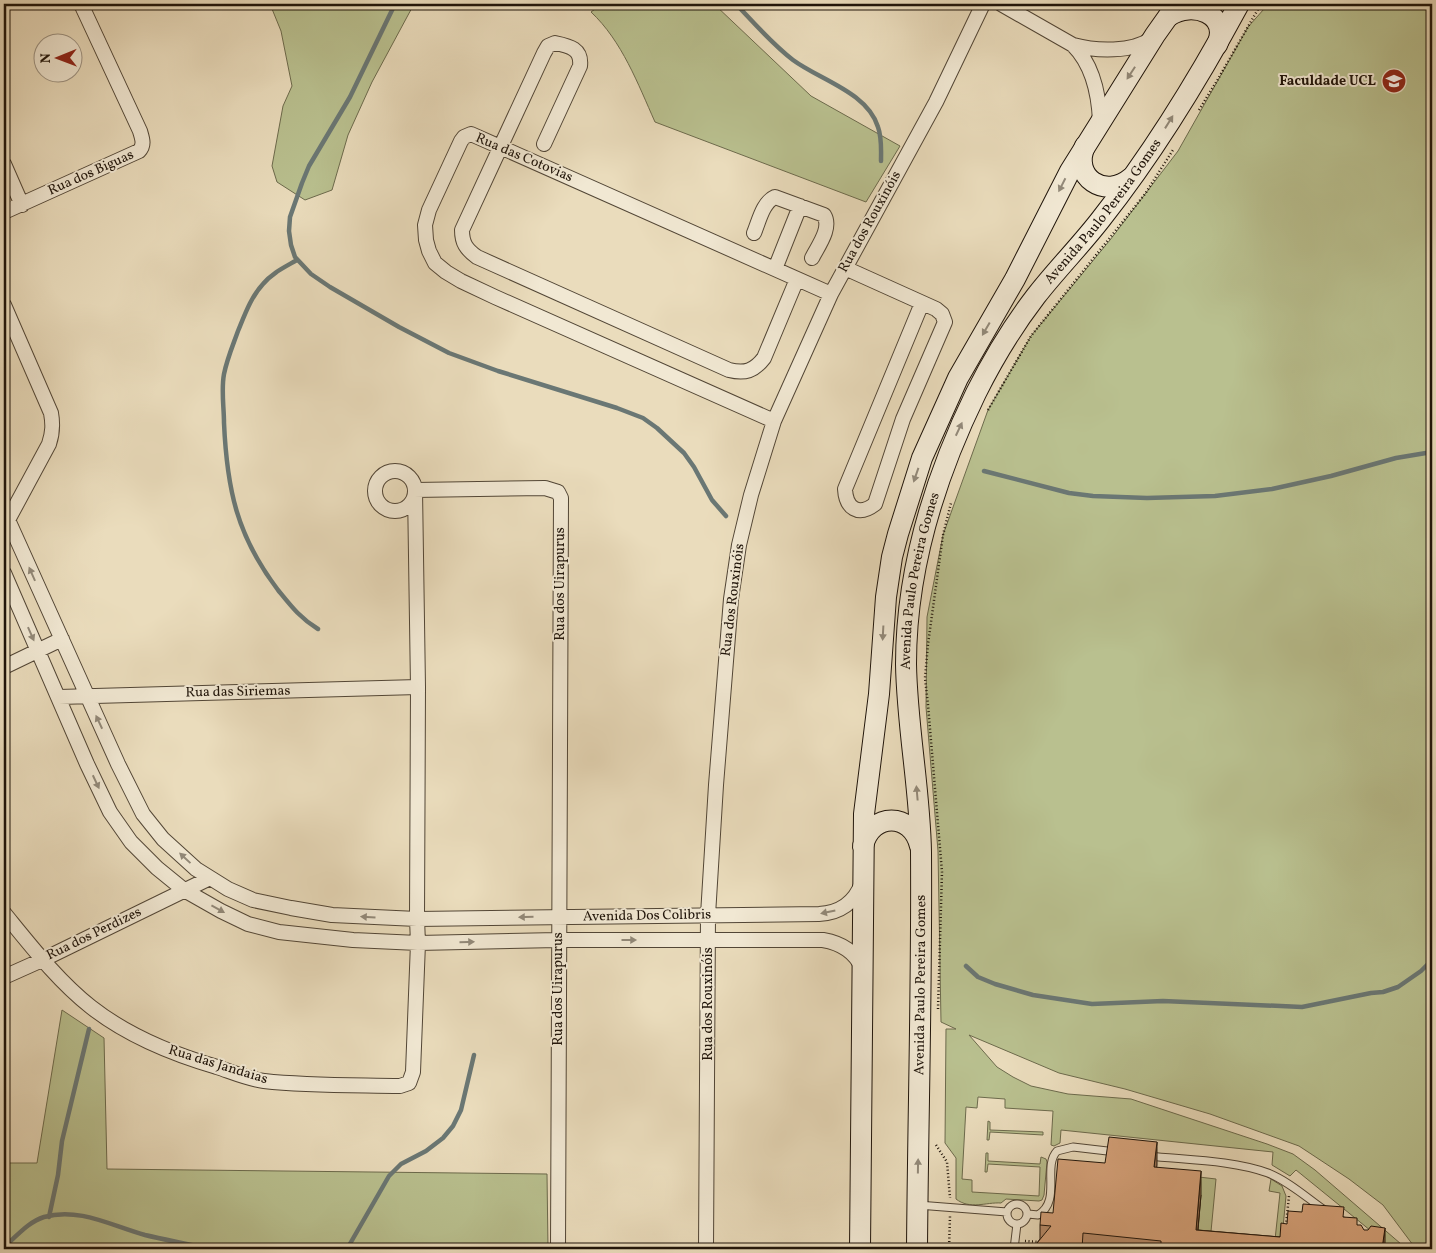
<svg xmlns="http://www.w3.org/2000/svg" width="1436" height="1253" viewBox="0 0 1436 1253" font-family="Vollkorn,serif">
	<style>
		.green { fill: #b9c08f; stroke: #6c6a4c }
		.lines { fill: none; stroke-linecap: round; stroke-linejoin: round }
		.stream { stroke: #6a7774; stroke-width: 4.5 }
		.service-casing { stroke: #524636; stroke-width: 9 }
		.minor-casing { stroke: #524636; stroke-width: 16 }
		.secondary-casing { stroke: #1f140a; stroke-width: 22 }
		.path { stroke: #1f140a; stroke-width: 2.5; stroke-dasharray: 1 2.5; stroke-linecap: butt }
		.service { stroke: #f1e8d3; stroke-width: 7 }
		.minor { stroke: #f1e8d3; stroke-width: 14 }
		.secondary { stroke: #f1e8d3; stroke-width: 20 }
		.wall { fill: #b98c6a; stroke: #1f140a }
		.shaded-wall { fill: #967256; stroke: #1f140a }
		.building { fill: #d7a37b; stroke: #1f140a }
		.oneway { fill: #928979 }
		.labels { text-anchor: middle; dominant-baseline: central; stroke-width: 4; stroke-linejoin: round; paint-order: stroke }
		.poi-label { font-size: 14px; font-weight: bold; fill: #1f140a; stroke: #f1e8d3; text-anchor: end }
		.street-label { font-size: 14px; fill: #1f140a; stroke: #f1e8d3 }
	</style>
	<rect width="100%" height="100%" fill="#eadcbc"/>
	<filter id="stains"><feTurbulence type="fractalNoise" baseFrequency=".004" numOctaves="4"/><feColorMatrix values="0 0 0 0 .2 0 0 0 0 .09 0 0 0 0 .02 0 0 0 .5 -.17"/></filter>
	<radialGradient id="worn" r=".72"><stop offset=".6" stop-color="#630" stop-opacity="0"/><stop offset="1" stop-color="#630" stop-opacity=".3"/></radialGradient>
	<path class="green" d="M270,4H414L372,82L348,135L332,190L305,200L277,182L272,166L283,106L292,86L281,31Z
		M602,4H714L811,96L900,146L866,202L655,122C638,84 622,41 591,12Z
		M1267,4H1432V1249H1413V1245L1383,1205L1349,1179L1299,1146L1210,1114L1125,1089L1059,1073L969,1035L997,1067L1013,1077L1031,1086L1068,1094L1131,1099L1267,1144L1293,1154L1315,1170L1401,1244L1403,1249H1373L1376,1235L1296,1170L1290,1176L1272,1165L1273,1152L1061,1130L1060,1143L1054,1146L1051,1145L1053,1111L1005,1108V1099L978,1097L977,1108L966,1107L962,1179L972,1180V1192L1039,1196L1040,1167L988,1164L987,1172H985L986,1153H988V1161L1040,1164L1041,1157L1046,1159L1047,1162L1044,1195L1042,1200L1039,1201L1006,1199L1001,1203C986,1202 970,1210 956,1199V1158L945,1143L946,1029H956L941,1022L938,851L926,707L927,617L943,535L988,410L1031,336L1110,240L1178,151L1248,27L1264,9Z
		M62,1010L104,1038L107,1169L547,1174L548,1249H4V1163H37Z
		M988,1121L990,1122V1130L1043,1132V1135L990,1132L989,1140H987Z
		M1156,1172L1216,1179L1210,1242L1196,1249Z
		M1271,1179L1282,1186L1286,1196L1281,1249H1251H1274L1280,1193L1269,1191Z"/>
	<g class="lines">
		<path class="stream" d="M395,4L350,97L309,166L302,183L290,217L289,231L291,245L295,257L311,274L330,287L399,327L449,353L498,371L617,408L643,418L657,428L684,453L694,467L712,500L726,516
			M736,4C754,23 772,44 793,60C820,80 867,92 878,127C882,138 881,149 881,161
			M297,260C285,267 272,273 263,284C251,297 245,314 238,331C233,345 227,359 224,374C221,390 224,407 224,423C227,490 237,536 278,590C291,606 300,618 318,629
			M984,471L1069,493L1093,496L1147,498L1215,496L1272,489L1331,476L1396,458L1432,452
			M966,966L978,977L995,984L1033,995L1092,1004L1163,1001L1302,1007L1371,993L1383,992L1398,987L1421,971L1432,960
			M49,1217L58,1175L62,1141L89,1029
			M4,1247C16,1237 28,1222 44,1217C79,1207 112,1226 145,1235C166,1240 188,1244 209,1249
			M347,1249L389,1176L401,1164L426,1151L443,1138L453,1126L461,1110L474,1055"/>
		<defs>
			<path id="service" d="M1149,1156C1186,1160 1232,1160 1268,1173C1288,1181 1306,1197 1323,1209
				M1007 1214a10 10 0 1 1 20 0a10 10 0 1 1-20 0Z
				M918,1205L1007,1212
				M1028,1214L1038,1215C1062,1201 1042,1167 1057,1151L1073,1147L1116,1152
				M1014,1249L1017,1224"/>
			<path id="minor" d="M1001,4L1073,45C1095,51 1133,53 1152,38
				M1073,45C1093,65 1099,95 1100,122
				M544,144L580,66C582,49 570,46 555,43L548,46L544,53L462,230C462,243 466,249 477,257L729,370C745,374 754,371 764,358L797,279
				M4,164L22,205
				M4,212L139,151C145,145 142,138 140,131L81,4
				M754,233C759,221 763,202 775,197L824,215C832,228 818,246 812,258
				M845,268L936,309L942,314L945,322L903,419L875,504C858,517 846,508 845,489L922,303
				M775,269L800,206
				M4,305L51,413C53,424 53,432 49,444L8,520
				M774,421L495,297L461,281L446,272L435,263L429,251L426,240L425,225L429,210L461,141L464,137L471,134L831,294
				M375 491a20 20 0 1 1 40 0a20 20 0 1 1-40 0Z
				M4,511L118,764L143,814L163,839L196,869L228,889L253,900L291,908L332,915L417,919L819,914C840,913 855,902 862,883
				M4,573L87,764L110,812L131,842L157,868L184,890L221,911L248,924L279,932L353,940L418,943L558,940H823C840,943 855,951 862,968
				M4,667L62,639
				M59,697L418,687
				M4,913C31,946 58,981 91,1007C128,1036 172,1054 217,1067C232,1072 248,1079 264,1081C309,1086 355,1085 400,1086L409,1083L413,1072L418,943L417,919L418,687L415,490L545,488L558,492L561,498L558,1249
				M4,977L42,960L210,878
				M706,1249L708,915L716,785L731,599L739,545L751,495L774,421L831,294L936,102L983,4"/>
			<g id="secondary">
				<path d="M1169,16C1192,0 1231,14 1217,45"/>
				<path d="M1085,146C1071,177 1105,200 1131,178"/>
				<path d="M863,846C871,812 912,812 920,846"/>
				<path d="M860,1249L864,814L879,694L886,597L892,557L898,534L922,458L958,378L1015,279L1070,171L1155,35L1177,4"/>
				<path id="s1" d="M917,1249C918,1117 922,984 921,852C920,789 907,727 906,664C906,571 935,477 976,393C993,359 1013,326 1036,296C1057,269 1081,245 1101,219C1154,152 1199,78 1239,4"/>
			</g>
		</defs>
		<use href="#service" class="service-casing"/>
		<use href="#minor" class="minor-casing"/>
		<use href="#secondary" class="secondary-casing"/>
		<path class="path" d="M1199,110L1218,79L1261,4
			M988,410L1031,336L1145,194L1173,150
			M938,1009L942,872L928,705L925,678L928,644L943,535L951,503
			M936,1145L947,1162L950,1198
			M1286,1225L1289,1196
			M1025,1241L1039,1242
			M949,1249L950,1216"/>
		<use href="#service" class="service"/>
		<use href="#minor" class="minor"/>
		<use href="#secondary" class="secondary"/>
	</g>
	<path class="wall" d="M1156,1167L1201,1195L1198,1230L1280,1237L1287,1224L1344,1217L1357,1225L1385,1249H1033V1248L1040,1239V1225L1053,1213Z"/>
	<path class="shaded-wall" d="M1157,1142V1165L1154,1190V1167Z
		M1201,1171V1195L1196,1249V1230Z
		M1385,1228V1249H1382Z"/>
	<path class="building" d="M1109,1137L1157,1142L1154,1167L1201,1171L1196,1230L1280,1237L1281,1223L1287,1224L1288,1211L1302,1212L1303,1204L1344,1207L1343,1217L1357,1218V1225H1361L1364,1230H1368L1371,1226L1385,1228L1382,1249H1161V1241L1083,1233L1082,1249H1035L1033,1248L1051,1226L1040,1225L1041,1212L1053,1213L1058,1159L1105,1163Z"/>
	<defs><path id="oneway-solid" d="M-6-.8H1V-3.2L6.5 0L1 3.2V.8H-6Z" transform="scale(1.25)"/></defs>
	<g class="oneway">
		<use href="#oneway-solid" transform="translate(1131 73) rotate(123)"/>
		<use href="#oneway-solid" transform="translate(1169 122) rotate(-58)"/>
		<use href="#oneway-solid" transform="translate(1062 185) rotate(117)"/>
		<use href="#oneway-solid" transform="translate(986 329) rotate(120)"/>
		<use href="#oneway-solid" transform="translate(959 429) rotate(-65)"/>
		<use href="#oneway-solid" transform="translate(916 475) rotate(109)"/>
		<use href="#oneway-solid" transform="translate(32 574) rotate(-114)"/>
		<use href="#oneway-solid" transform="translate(883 633) rotate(93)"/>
		<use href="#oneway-solid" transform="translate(31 634) rotate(66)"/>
		<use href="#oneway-solid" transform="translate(99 722) rotate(-115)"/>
		<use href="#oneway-solid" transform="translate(96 782) rotate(65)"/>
		<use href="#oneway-solid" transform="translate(917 793) rotate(-95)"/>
		<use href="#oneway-solid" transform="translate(185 858) rotate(-137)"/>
		<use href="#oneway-solid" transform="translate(218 909) rotate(29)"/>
		<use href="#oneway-solid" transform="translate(828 912) rotate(168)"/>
		<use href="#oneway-solid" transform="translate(368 917) rotate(-177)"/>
		<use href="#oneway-solid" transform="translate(526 917) rotate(179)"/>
		<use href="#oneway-solid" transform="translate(629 940)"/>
		<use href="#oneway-solid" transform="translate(467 942) rotate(-1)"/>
		<use href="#oneway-solid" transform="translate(918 1166) rotate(-89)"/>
	</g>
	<defs>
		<symbol id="university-disc" viewBox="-11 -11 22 22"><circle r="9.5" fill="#8f2418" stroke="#f1e8d3"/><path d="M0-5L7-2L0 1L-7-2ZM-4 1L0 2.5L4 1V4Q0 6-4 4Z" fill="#fff"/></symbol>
	</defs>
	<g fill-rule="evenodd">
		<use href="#university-disc" x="1380" y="67" width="28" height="28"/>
	</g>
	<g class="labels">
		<g class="poi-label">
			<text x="1376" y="81">Faculdade UCL</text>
		</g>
		<g class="street-label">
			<text transform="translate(524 158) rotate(23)">Rua das Cotovias</text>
			<text transform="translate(91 173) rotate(-24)">Rua dos Biguas</text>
			<text stroke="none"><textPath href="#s1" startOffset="1090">Avenida Paulo Pereira Gomes</textPath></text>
			<text transform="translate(870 222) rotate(-61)">Rua dos Rouxinóis</text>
			<text stroke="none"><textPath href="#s1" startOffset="670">Avenida Paulo Pereira Gomes</textPath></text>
			<text transform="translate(560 584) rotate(-90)">Rua dos Uirapurus</text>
			<text transform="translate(733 600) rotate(-83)">Rua dos Rouxinóis</text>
			<text transform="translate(238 692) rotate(-1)">Rua das Siriemas</text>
			<text transform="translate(647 916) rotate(-1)">Avenida Dos Colibris</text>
			<text transform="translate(94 934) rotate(-26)">Rua dos Perdizes</text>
			<text stroke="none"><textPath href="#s1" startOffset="264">Avenida Paulo Pereira Gomes</textPath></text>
			<text transform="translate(558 989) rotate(-90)">Rua dos Uirapurus</text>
			<text transform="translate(708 1004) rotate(-90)">Rua dos Rouxinóis</text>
			<text transform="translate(218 1065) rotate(17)">Rua das Jandaias</text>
		</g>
	</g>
	<rect width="1436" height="1253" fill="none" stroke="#eadcbc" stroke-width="20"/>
	<rect x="5" y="5" width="1426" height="1243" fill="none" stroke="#1f140a" stroke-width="2.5"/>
	<rect x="10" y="10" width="1416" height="1233" fill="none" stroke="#1f140a"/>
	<g transform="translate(58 58) rotate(269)"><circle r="24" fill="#f1e8d3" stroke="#9d9383"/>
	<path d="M0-4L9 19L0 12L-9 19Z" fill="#8f2418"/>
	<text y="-8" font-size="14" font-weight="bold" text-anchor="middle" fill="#1f140a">N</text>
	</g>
	<rect width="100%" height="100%" filter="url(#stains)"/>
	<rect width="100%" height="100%" fill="url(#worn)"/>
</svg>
